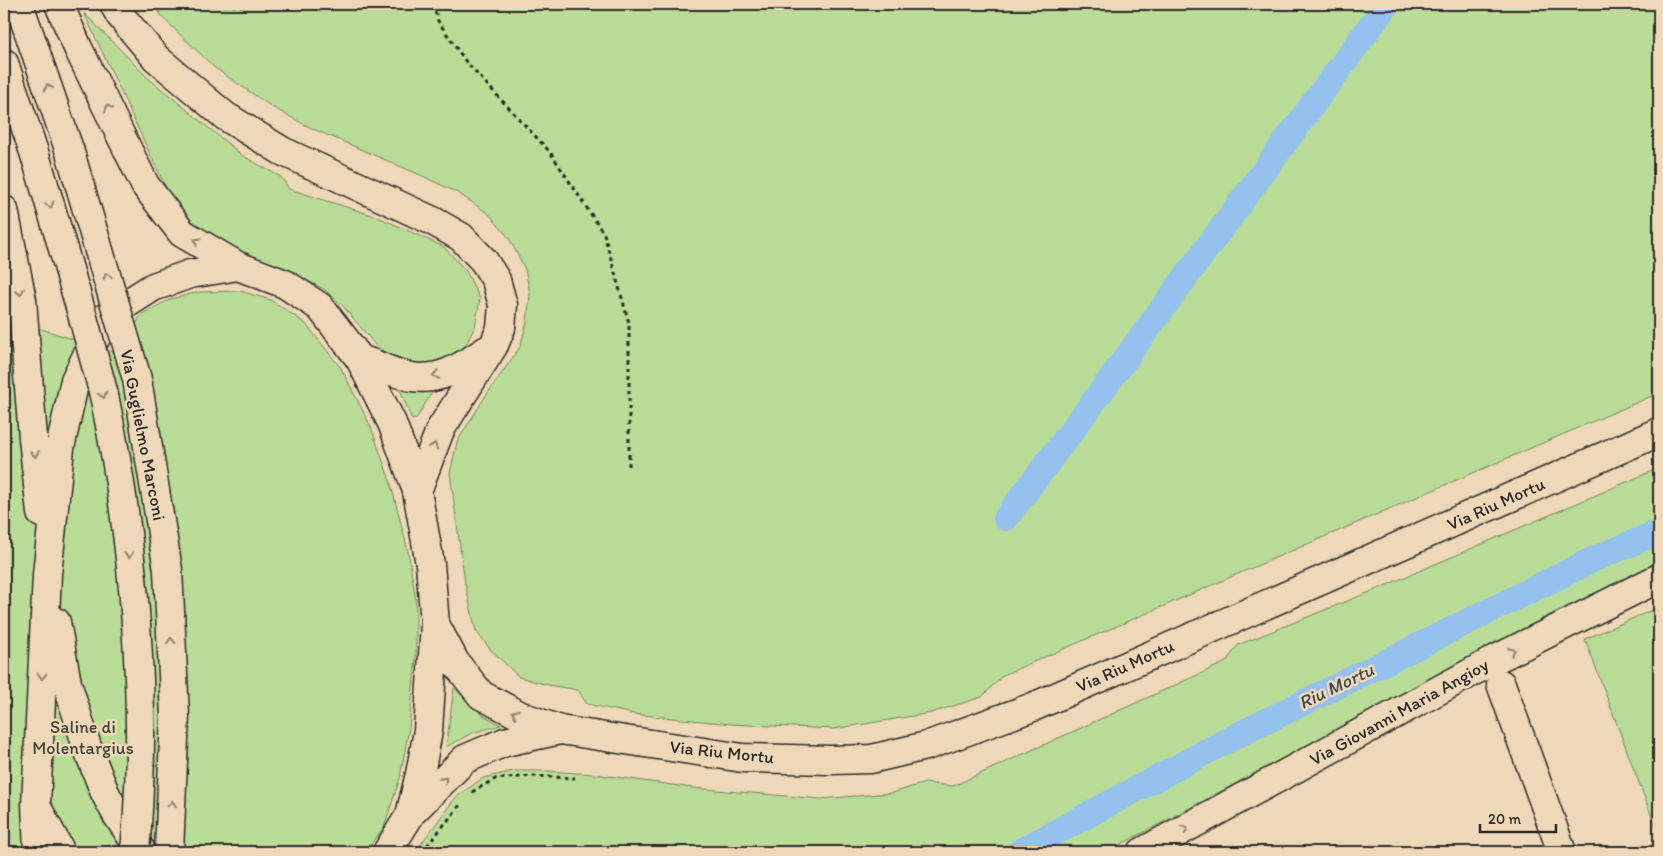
<svg xmlns="http://www.w3.org/2000/svg" width="1663" height="856" viewBox="0 0 1663 856" font-family="Itim,sans-serif">
	<style>
		.green { fill: #b9dd97; stroke: #728461 }
		.lines { fill: none; stroke-linecap: round; stroke-linejoin: round }
		.canal { stroke: #94c1ee; stroke-width: 26 }
		.street-casing { stroke: #2b2b2b; stroke-width: 31 }
		.secondary-casing { stroke: #2b2b2b; stroke-width: 31 }
		.path { stroke: #2b2b2b; stroke-width: 3; stroke-dasharray: 4 4; stroke-linecap: butt }
		.street { stroke: #efd8b7; stroke-width: 28 }
		.secondary { stroke: #efd8b7; stroke-width: 28 }
		.secondary-bridge-casing { stroke: #2b2b2b; stroke-width: 31; stroke-linecap: butt }
		.secondary-bridge { stroke: #efd8b7; stroke-width: 28 }
		.oneway { stroke: #8d8271 }
		.labels { text-anchor: middle; dominant-baseline: central; stroke-width: 5; stroke-linejoin: round; paint-order: stroke }
		.street-label { font-size: 18px; fill: #2b2b2b; stroke: #efd8b7 }
		.park-label { font-size: 18px; fill: #40463b; stroke: #efd8b7 }
		.water-label { font-size: 19px; font-style: italic; fill: #404952; stroke: #efd8b7 }
	</style>
	<rect width="100%" height="100%" fill="#efd8b7"/>
	<filter id="ink" filterUnits="userSpaceOnUse"><feTurbulence type="fractalNoise" baseFrequency=".02" numOctaves="2"/><feDisplacementMap in="SourceGraphic" scale="10" xChannelSelector="R" yChannelSelector="G"/><feConvolveMatrix kernelMatrix="1 2 1 2 8 2 1 2 1" color-interpolation-filters="sRGB"/></filter>
	<g filter="url(#ink)">
		<path class="green" d="M153,4H1659V393L1003,675L982,697L931,713L834,729L731,724L633,714L587,704L578,690L548,685L519,677L491,650L476,631L465,583L450,473L457,442L485,397L520,347L527,322L530,294L525,269L509,238L489,214L458,193L416,173L311,128L272,107L215,68L164,19Z
			M84,13L147,77L243,156L281,177L289,189L378,217L444,247L466,271L480,299L475,327L464,348L450,358L431,365L411,364L398,360L377,347L343,306L324,289L288,271L246,254L223,243L199,228L185,215L167,190Z
			M240,291L271,300L305,323L341,368L371,427L390,481L408,551L416,601V657L409,728L400,778L384,827L365,852H176L156,828L154,852H4V311L8,313H18L38,328L113,352L115,358L142,314L171,299L199,292Z
			M437,384L416,419L412,420L399,387Z
			M1659,468V565L1546,617L1395,700L1106,852H415L456,797L483,778L513,771H548L594,774L693,788L821,799L892,793L925,783L953,786L1226,662L1238,645L1382,587Z
			M1659,607V836L1585,639Z
			M454,688L483,715L501,725L472,733L446,747Z"/>
		<g class="lines">
			<path class="canal" d="M1006,518L1106,385L1387,4
				M1019,852L1228,740L1594,559L1659,532"/>
			<defs>
				<path id="street" d="M114,4L120,15L156,58L225,116L282,151L433,221L461,237L484,261L496,280L503,305L501,328L494,345L440,430L417,491
					M360,359C375,364 398,375 412,377C441,382 464,365 487,350
					M1501,684L1562,852
					M1142,852L1496,659L1659,578"/>
				<path id="secondary" d="M19,4L69,149
					M59,4L78,48L145,185L182,233L238,266L285,284L320,307L360,359L392,423L417,491L430,564L435,624L428,731L420,774L410,815L387,852
					M4,63L36,158
					M4,210L22,300L33,438L41,513
					M56,622L67,683L87,747L105,793L117,815L142,852
					M435,624L455,662L481,695L521,716L560,730L743,758L830,760L871,759L926,746L1033,707L1659,432
					M39,811L61,852
					M411,813L465,759L505,742L560,730
					M38,852L36,805L47,575L60,448L75,380L106,317L153,287L190,274L238,266"/>
			</defs>
			<use href="#street" class="street-casing"/>
			<use href="#secondary" class="secondary-casing"/>
			<path class="path" d="M216,4L241,6L250,4
				M433,4L438,21L466,62L550,152L604,234L629,323V470
				M472,792L495,779L531,776L575,778
				M422,852L461,804"/>
			<use href="#street" class="street"/>
			<use href="#secondary" class="secondary"/>
			<defs>
				<path id="secondary-bridge" d="M69,149L137,379L168,570L175,716L169,852
					M36,158C54,218 72,278 89,339C94,361 102,383 106,405C135,549 148,705 135,852"/>
			</defs>
			<use href="#secondary-bridge" class="secondary-bridge-casing"/>
			<use href="#secondary-bridge" class="secondary-bridge"/>
		</g>
		<defs><path id="oneway-chevron" d="M-2-3.5L2.5 0L-2 3.5" fill="none" stroke-width="1.6" stroke-linecap="round" stroke-linejoin="round" transform="scale(1.25)"/></defs>
		<g class="oneway">
			<use href="#oneway-chevron" transform="translate(48 87) rotate(-109)"/>
			<use href="#oneway-chevron" transform="translate(108 108) rotate(-116)"/>
			<use href="#oneway-chevron" transform="translate(50 205) rotate(73)"/>
			<use href="#oneway-chevron" transform="translate(197 241) rotate(-149)"/>
			<use href="#oneway-chevron" transform="translate(107 276) rotate(-106)"/>
			<use href="#oneway-chevron" transform="translate(20 292) rotate(79)"/>
			<use href="#oneway-chevron" transform="translate(436 375) rotate(170)"/>
			<use href="#oneway-chevron" transform="translate(103 395) rotate(75)"/>
			<use href="#oneway-chevron" transform="translate(434 446) rotate(-70)"/>
			<use href="#oneway-chevron" transform="translate(35 454) rotate(83)"/>
			<use href="#oneway-chevron" transform="translate(129 555) rotate(83)"/>
			<use href="#oneway-chevron" transform="translate(171 641) rotate(-93)"/>
			<use href="#oneway-chevron" transform="translate(1512 651) rotate(-26)"/>
			<use href="#oneway-chevron" transform="translate(42 676) rotate(93)"/>
			<use href="#oneway-chevron" transform="translate(515 713) rotate(-156)"/>
			<use href="#oneway-chevron" transform="translate(444 780) rotate(-45)"/>
			<use href="#oneway-chevron" transform="translate(172 804) rotate(-88)"/>
			<use href="#oneway-chevron" transform="translate(1185 829) rotate(-29)"/>
		</g>
	</g>
	<g class="labels">
		<g class="street-label">
			<text transform="translate(143 435) rotate(79)">Via Guglielmo Marconi</text>
			<text transform="translate(1496 504) rotate(-24)">Via Riu Mortu</text>
			<text transform="translate(1125 666) rotate(-24)">Via Riu Mortu</text>
			<text transform="translate(1399 712) rotate(-29)">Via Giovanni Maria Angioy</text>
			<text transform="translate(722 752) rotate(6)">Via Riu Mortu</text>
		</g>
		<g class="park-label">
			<text x="83" y="727">Saline di<tspan x="83" dy="21">Molentargius</tspan></text>
		</g>
		<g class="water-label">
			<text transform="translate(1336 686) rotate(-26)">Riu Mortu</text>
		</g>
	</g>
	<rect width="1663" height="856" fill="none" stroke="#efd8b7" stroke-width="20"/>
	<rect x="10" y="10" width="1643" height="836" fill="none" stroke="#2b2b2b" stroke-width="2" filter="url(#ink)"/>
	<path d="M1480 824v8h76v-8" fill="none" stroke="#2b2b2b" stroke-width="2.5"/>
	<text x="1488" y="824" font-size="15" fill="#2b2b2b" stroke="#efd8b7" stroke-width="4" paint-order="stroke">20 m</text>
</svg>
